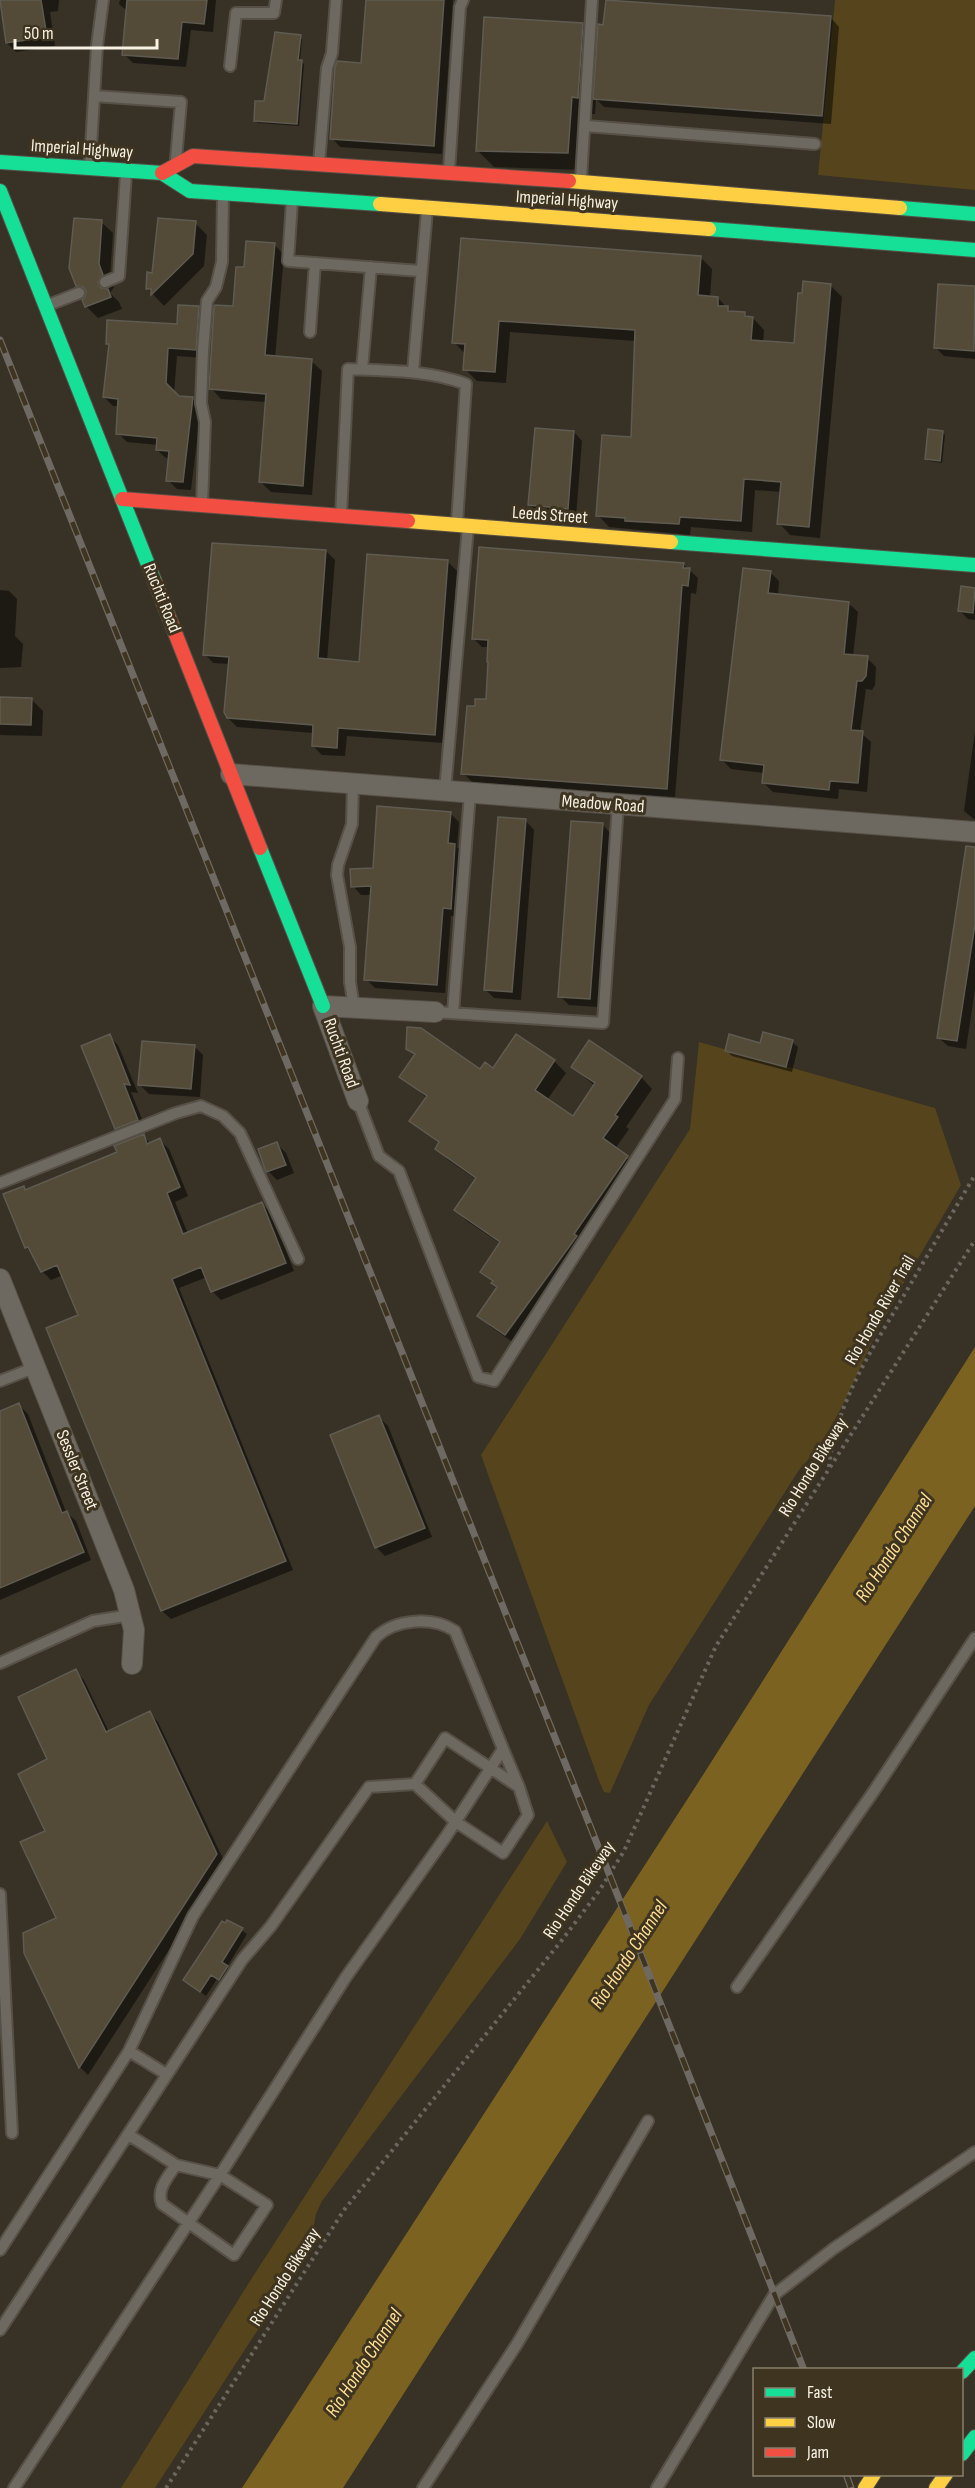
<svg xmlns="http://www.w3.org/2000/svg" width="975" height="2488" viewBox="0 0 975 2488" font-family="'Sofia Sans Condensed',sans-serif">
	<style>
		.green { fill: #55441c }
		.water { fill: #7c6221 }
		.shadow { fill: #0007 }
		.building { fill: #534b37; stroke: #5f5b52; stroke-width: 1.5 }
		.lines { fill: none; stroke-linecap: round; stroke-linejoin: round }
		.lane-casing { stroke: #565046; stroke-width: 14 }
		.street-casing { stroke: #565046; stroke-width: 22 }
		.fast-casing { stroke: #565046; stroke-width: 16 }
		.slow-casing { stroke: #565046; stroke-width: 16 }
		.jam-casing { stroke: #565046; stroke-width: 16 }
		.path { stroke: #6b675e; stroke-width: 4; stroke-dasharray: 3 4.5; stroke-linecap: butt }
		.lane { stroke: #6d6961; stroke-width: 10 }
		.street { stroke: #6d6961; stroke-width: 20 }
		.fast { stroke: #16e098; stroke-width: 14 }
		.slow { stroke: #ffcf43; stroke-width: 14 }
		.jam { stroke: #f24e42; stroke-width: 14 }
		.rail-casing { stroke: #6e6962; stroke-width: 7 }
		.rail { stroke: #3e341f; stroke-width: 4.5; stroke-dasharray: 14; stroke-linecap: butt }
		.labels { text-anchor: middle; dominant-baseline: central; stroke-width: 6; stroke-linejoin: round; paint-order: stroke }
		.street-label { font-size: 18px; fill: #f7f1e4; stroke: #3e341f }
		.water-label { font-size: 20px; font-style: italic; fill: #fedd94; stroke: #3e341f }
	</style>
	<rect width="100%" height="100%" fill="#373126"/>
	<path class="green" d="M835,0H975V190L818,175Z
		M699,1042L935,1108L961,1185C933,1234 903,1282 877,1332C853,1379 837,1431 799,1470L649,1705L610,1793L604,1792L599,1781L481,1455L690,1129Z
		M547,1821L567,1862L520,1939L322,2201L316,2214L309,2251L155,2488H121L250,2281Z"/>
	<path class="water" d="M975,1347V1506L343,2488H242L694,1789Z"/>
	<path class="shadow" d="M0,0H59L58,11L50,12L55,46L16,52L7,43Z
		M120,0H216L213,32L191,30L186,67L133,63L124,54L127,11L119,4Z
		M367,0H453L442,154L340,147L332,138L363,65Z
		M831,18L839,27L831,124L604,107L596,99L595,114H588L585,170L494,167L477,150L582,25L599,41Z
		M300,37L302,39L300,61L304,64L299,126L258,123L255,121Z
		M101,222L113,233L110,277L114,287L110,293L119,302L122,309L98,318L86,306L88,295L78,285Z
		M195,223L207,235L204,266L164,306L147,288L154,274Z
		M462,240L700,257L712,269L710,297L718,298L732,313L745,314L753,318L764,330L763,342L795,345L830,285L842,297L820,538L790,535L779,523L782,492L755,490L752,532L691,527L690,535L609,527L598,515L632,439L636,341L510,332L506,383L477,381L465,369L466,355L454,342Z
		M274,244L284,255L275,358L311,361L322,371L312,495L271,492L261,482L266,402L221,399L211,388L245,269Z
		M940,285L975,288V359L944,356L935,347Z
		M198,308L207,316L204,358L177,356L174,393L178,397L192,398L201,407L191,490L177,489L168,480L170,459L166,458L157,450L158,445L127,442L118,433L119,406H113L104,397L110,346L107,343L178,326Z
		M574,432L582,441L576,517L539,514L530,505Z
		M942,432L945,435L942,463L929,461L927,459Z
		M326,551L335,560L327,661L360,663L448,562L457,571L444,743L347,736L345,756L322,755L313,746L314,733L237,727L228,718L230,664L213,663L205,654Z
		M683,564L698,578L696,594L691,593L675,797L472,782L463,773L476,708L487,701L489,647H482L473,638Z
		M770,572L779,581L778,595L848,603L858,612L853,656L867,658L876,667L875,685L872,690L866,689L860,732L871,742L867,792L839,789L838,799L773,792L763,782L764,773L731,769L722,760Z
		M963,588L975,590V620L968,619L960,611Z
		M0,590L9,591L17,599L15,636L23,644L21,667L0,668Z
		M0,698L31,699L43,711L42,736L0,735Z
		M975,731V820L964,811Z
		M450,813L459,822L457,847L464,854L459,917L451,916L445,993L375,988L366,979L372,895H361L353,886Z
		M526,821L534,830L521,1000L494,998L485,989Z
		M603,825L611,834L598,1007L569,1005L560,996Z
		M975,858V989L966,1049L948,1046L939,1038Z
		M109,1036L118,1045L138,1093L131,1092L146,1129L125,1137L116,1128Z
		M517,1036L554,1061L566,1073L547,1100L573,1118L595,1086L573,1067L641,1077L652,1089L626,1127L629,1129L615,1149L639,1168L585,1247L587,1249L517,1345L491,1327L479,1315L498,1288L482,1271L501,1244L467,1221L456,1210L477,1180L448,1160L437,1148L440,1144L411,1121L427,1098L401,1076L415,1056L408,1048L481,1071L493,1070Z
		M792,1042L798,1047L792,1072L732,1056L726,1050Z
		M194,1046L203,1055L200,1097L149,1094L140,1085Z
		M143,1136L151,1144L160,1140L169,1149L188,1196L175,1202L188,1234L262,1204L271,1213L294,1271L221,1300L212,1291L207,1277L179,1288L293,1570L171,1619L162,1611L80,1316L63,1275L51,1280L42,1271L34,1255L27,1248L5,1195L23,1188L27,1191L119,1153Z
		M277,1144L286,1153L294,1173L277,1180L268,1171Z
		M19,1405L28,1414L66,1512L76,1521L91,1560L0,1600V1412Z
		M379,1417L388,1426L432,1537L385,1556L376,1547Z
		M75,1671L84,1680L109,1732L150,1713L158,1722L225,1863L88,2075L80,2067L26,1952L58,1919L47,1831L49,1760Z
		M230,1922L247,1934L227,1967L232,1972L224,1984L217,1979L206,1996L185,1980Z"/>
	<path class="building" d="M0,0H41L47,37L6,43Z
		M127,0H207L204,24L182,22L178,59L122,55Z
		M366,0H444L434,146L330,139L335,67L337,61L361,63Z
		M606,0L831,16L822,116L593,99L598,24L603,25Z
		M484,17L583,23L578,98L572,97L568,153L476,151Z
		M275,32L301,35L298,60H302L297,124L254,121L255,101H264Z
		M74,218L102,220L99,264L103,275L98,282L101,288L108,289L111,297L85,307L82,300L85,297L86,291L83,287L76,286L69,268Z
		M158,218L196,221L193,254L151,295V289H146L147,272L152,273Z
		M461,238L701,256L698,295L718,297V306H728V311L745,312V316L753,317L751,340L794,343L798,293H802L803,281L831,284L809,527L777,524L781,482L744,479L741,521L680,517L679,524L625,521V518L596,516L602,435L631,437L635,330L499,321L495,372L463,370L465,344L452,343Z
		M246,241L275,243L265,355L312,359L303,486L259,482L266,394L209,389L214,307L215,305L233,306L236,267H244Z
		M938,284L975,286L974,351L934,348Z
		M178,305L199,306L196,350L168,348L166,383L179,396L193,397L183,482L166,481L169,451L156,450L157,438L116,434L118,399L103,397L109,344H106L107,320L177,324Z
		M535,428L574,431L568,509L528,505Z
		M928,429L943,431L940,461L925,459Z
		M212,543L326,550L318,658L359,662L367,554L448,560L435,735L338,728L337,748L312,746L313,725L227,718L224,712L229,657L203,655Z
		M479,547L684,563L683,568H690L688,586L682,585L667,789L461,774L467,706H475V699H486L488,662H487L488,640L472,639Z
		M743,568L771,571L768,593L849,602L844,654L868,656L866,676L862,681H857L851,730L863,731L858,783L830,781L829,790L762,783L764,765L720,760Z
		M961,586L975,588L973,613L958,611Z
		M0,697L32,698L31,725L0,724Z
		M377,806L451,812L448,843L455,844L451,909L443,908L437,985L364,980L371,886L351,887L350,869L373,868Z
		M498,817L526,819L512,992L484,990Z
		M571,821L603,823L590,999L558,997Z
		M966,846L975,847V924L957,1041L937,1038Z
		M407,1027L421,1028L480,1069L485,1062L493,1068L516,1034L555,1060L535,1090L573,1116L595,1083L571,1067L589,1040L642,1076L615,1115L618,1117L603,1138L628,1156L574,1234L577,1236L505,1335L477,1316L497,1287L491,1283L493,1281L480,1272L500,1242L454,1210L476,1178L435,1149L439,1142L409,1121L427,1096L399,1077L415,1054L406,1049Z
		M763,1032L793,1040L786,1067L725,1051L729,1034L760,1043Z
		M110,1034L130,1085L124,1084L138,1120L115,1129L81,1046Z
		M142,1041L195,1045L191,1089L138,1085Z
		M144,1134L147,1144L160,1138L180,1187L167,1193L183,1234L262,1202L286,1263L211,1292L201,1267L172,1279L286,1561L161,1611L46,1328L78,1315L57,1265L41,1272L28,1247L25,1248L3,1194L24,1186L25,1190L117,1152L114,1146Z
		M277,1142L286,1165L266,1172L258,1149Z
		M19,1403L62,1513L67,1511L84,1552L0,1588V1411Z
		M379,1415L425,1528L375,1548L330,1435Z
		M76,1669L106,1732L150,1711L217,1854L79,2068L24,1953L23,1933L56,1918L20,1842L45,1831L18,1774L47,1759L18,1697Z
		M227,1920L243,1928L222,1962L228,1966L219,1980L211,1975L200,1992L183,1980L222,1921L225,1923Z"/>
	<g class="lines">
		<defs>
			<path id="lane" d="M230,66L236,13H274L276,0
				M94,96L181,102L176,159
				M586,126L815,144
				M319,163L327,68L332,53L336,0
				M90,164L97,46L103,0
				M449,171L460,7L463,0
				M581,179L592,0
				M292,202L288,261L420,271
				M105,282L119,276L126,174
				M46,306L79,293
				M310,332L315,263
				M362,369L371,267
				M413,372L427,210
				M202,504L205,422L201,403L203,351L207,301L216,287L222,262L223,197
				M341,516L348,369C388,371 428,370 466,384L457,523
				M353,784L352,824L338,865L337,875L350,947V982L354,1007
				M445,791L468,527
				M435,1012L603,1023L618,805
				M453,1013L470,793
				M358,1101L379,1156L399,1171L478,1377L494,1381L675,1099L678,1058
				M0,1183L176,1113L201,1106L223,1116L240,1133L298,1259
				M0,1381L36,1367
				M0,1663L93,1621L131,1615
				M503,1749L519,1787
				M0,1894L12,2133
				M737,1987L874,1791L975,1638
				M129,2051L166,2074
				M129,2135L176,2165L220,2175L267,2205L234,2255L162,2204C156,2189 168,2177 176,2165
				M0,2250L129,2051L193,1916L376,1637C396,1619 432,1616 455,1631L503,1749L445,1838L346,1977L220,2175L14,2488
				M0,2330L242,1960L271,1926L369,1787L415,1784L456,1822L503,1853L528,1815L519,1787L445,1738L415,1784
				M423,2488L517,2344L648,2121
				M657,2488L774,2295L833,2249L975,2152"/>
			<path id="street" d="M231,774L975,832
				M358,1101L323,1006L435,1012
				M0,1279L124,1590L134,1630L132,1664"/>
			<path id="fast" d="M0,162L162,173L190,191L380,204
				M0,191L155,582
				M900,208L975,214
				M709,229L975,250
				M671,542L975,565
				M260,848L323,1006
				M962,2372L975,2358
				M962,2454L975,2437"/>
			<path id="slow" d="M569,181L900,208
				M380,204L709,229
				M408,521L671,542
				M865,2488L874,2474
				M936,2488L946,2474"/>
			<path id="jam" d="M162,173L193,156L569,181
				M122,499L408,521
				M155,582L260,848"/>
		</defs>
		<use href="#lane" class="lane-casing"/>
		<use href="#street" class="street-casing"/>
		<use href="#fast" class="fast-casing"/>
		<use href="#slow" class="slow-casing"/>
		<use href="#jam" class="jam-casing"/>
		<path class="path" d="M829,1467C835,1405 872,1349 903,1297C927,1256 951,1215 975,1175
			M166,2488L344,2210L562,1940L599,1891L624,1851L716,1646L975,1240"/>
		<use href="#lane" class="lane"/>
		<use href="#street" class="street"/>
		<use href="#fast" class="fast"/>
		<use href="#slow" class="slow"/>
		<use href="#jam" class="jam"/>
		<defs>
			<path id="rail" d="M0,340L679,2050L804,2370
				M846,2474L851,2488"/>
		</defs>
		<use href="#rail" class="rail-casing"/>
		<use href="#rail" class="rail"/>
	</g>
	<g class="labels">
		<g class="street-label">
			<text transform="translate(82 149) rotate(4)">Imperial Highway</text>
			<text transform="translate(567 200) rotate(4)">Imperial Highway</text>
			<text transform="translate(550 515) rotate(4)">Leeds Street</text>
			<text transform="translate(162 598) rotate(68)">Ruchti Road</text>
			<text transform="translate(603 804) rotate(4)">Meadow Road</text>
			<text transform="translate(341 1053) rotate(70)">Ruchti Road</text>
			<text transform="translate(880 1310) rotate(-60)">Rio Hondo River Trail</text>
			<text transform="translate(813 1467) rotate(-58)">Rio Hondo Bikeway</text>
			<text transform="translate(77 1470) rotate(68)">Sessler Street</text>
			<text transform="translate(579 1890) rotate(-56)">Rio Hondo Bikeway</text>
			<text transform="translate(285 2277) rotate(-57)">Rio Hondo Bikeway</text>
		</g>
		<g class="water-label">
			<text transform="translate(894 1548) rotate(-57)">Rio Hondo Channel</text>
			<text transform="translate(629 1955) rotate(-57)">Rio Hondo Channel</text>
			<text transform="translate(364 2363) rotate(-57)">Rio Hondo Channel</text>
		</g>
	</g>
	<rect x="753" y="2368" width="210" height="108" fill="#3e341f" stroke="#88806e" stroke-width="1.5"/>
	<rect x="765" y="2388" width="30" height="9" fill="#16e098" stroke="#88806e" stroke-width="1.5"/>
	<text x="807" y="2398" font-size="18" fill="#f7f1e4">Fast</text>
	<rect x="765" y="2418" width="30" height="9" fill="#ffcf43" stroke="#88806e" stroke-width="1.5"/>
	<text x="807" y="2428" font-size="18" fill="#f7f1e4">Slow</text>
	<rect x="765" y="2448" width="30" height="9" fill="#f24e42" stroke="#88806e" stroke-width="1.5"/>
	<text x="807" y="2458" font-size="18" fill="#f7f1e4">Jam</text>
	<path d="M15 39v9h142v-9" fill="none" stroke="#f7f1e4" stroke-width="3"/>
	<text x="24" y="39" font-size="18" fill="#f7f1e4" stroke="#3e341f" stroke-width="4.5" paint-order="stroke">50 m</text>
</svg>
